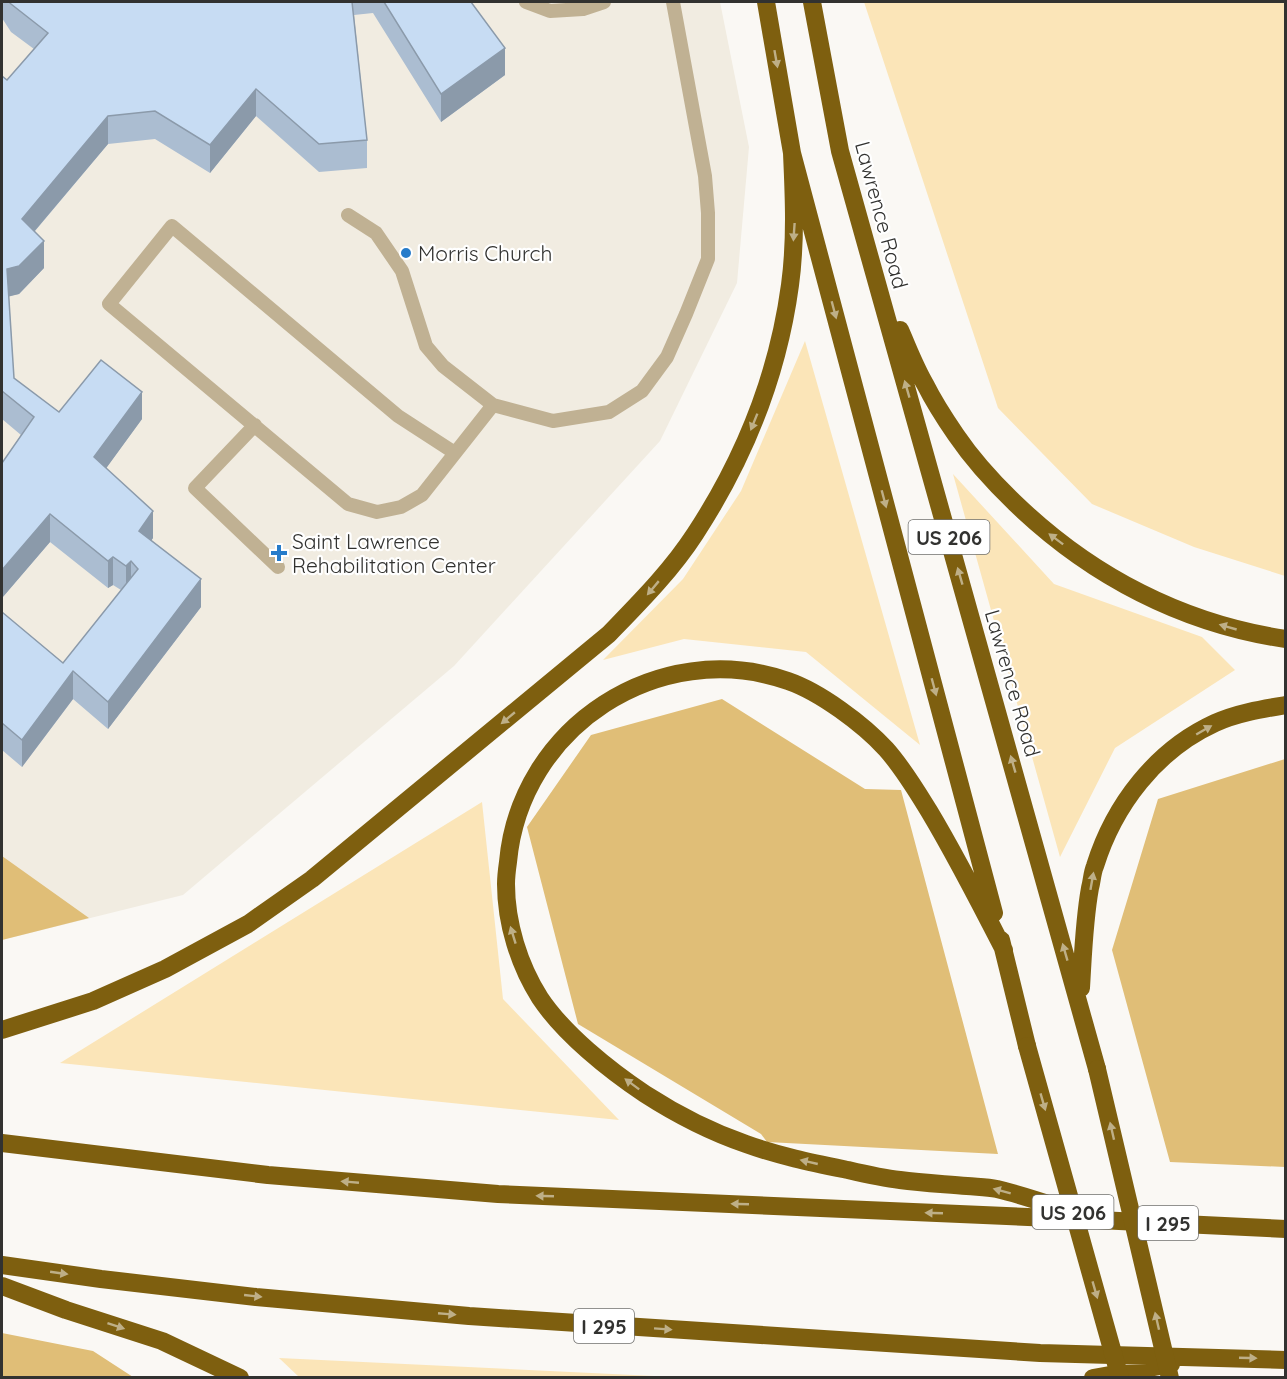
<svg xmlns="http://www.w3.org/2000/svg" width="1287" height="1379" viewBox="0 0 1287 1379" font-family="Quicksand,sans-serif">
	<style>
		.built { fill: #f1ece1 }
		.green { fill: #fbe5b8 }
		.forest { fill: #e0be77 }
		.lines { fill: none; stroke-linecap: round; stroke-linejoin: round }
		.lane { stroke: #c0b193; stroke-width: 14 }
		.highway { stroke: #7e5f0f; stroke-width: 18 }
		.highway-bridge { stroke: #7e5f0f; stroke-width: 18 }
		.wall { fill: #abbdd1 }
		.shaded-wall { fill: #8b9aaa }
		.building { fill: #c7dcf3; stroke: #8b9aaa; stroke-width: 1.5 }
		.oneway { fill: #beaf87 }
		.poi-dot { fill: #277cca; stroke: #fff; stroke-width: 2 }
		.labels { text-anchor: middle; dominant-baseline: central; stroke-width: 4.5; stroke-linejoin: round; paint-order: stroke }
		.shield { fill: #fff; stroke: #70706e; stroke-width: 1.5 }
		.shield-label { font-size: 20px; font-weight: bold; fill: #323230 }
		.street-label { font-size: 21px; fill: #323230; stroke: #fff }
		.poi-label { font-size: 21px; fill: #323230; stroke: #fff; text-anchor: start }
	</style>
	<rect width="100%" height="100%" fill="#faf8f4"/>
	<path class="built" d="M2,2H720L749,147L737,283L660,441L454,666L183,895L2,940Z"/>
	<path class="green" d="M864,2H1285V576L1194,547L1092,504L998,408Z
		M805,341L920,745L806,652L684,639L603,660L683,579L741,491Z
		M953,474L1054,584L1202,637L1235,670L1115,748L1060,857Z
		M482,802L503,999L619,1120L60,1063Z
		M279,1358L675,1377H299Z"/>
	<path class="forest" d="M722,699L865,789L901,790L998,1154L767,1142L761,1134L578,1024L527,827L591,735Z
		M1285,759V1167L1170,1162L1112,950L1158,799Z
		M2,856L89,918L2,940Z
		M2,1333L93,1351L133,1377H2Z"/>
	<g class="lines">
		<path class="lane" d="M526,2L550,11L583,9L604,2
			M348,215L376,233L402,271L426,346L443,366L493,405
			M255,425L195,488L278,567
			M455,453L398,416L172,226L109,304L348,504L377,512L401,507L422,495L493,405L553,421L609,412L642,391L667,357L686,314L708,259V213L705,176L673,2"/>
		<path class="highway" d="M766,2L792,153L994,913
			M812,2L840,151L1097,1069
			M900,330C908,348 915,367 925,384C934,402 945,419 956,435C973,460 994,483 1016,504C1091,576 1183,624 1286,639
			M1001,940L1027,1046
			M1004,950C980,903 956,856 929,811C916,790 903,768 886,749C863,724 820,692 788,681C659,636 520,727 508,862C507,869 506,877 506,884C506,923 519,965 540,998C564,1034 609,1070 645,1094C676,1114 711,1132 746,1144C779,1156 814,1163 848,1170C865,1174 882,1178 900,1180C922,1183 945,1184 967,1186C977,1187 987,1187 997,1189C1031,1197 1064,1210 1098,1220
			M1081,988C1083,955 1084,921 1090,888C1092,881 1092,873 1095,866C1114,805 1156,750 1215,723C1237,713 1262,709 1286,705
			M2,1030L93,1001L165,969L248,924L312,879L609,634C639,603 671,571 695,534C744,459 778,374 790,285C796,241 794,197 792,153
			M2,1143L268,1175L498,1194L1098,1220L1286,1229
			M2,1265L101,1279L256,1297L469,1316L1040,1353L1286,1360
			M2,1286L66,1310L162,1341L240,1378
			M1093,1378L1171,1364"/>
		<path class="highway-bridge" d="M1027,1046L1120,1378
			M1097,1069L1170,1378"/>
	</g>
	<path class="wall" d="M2,2H471L505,75L441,122L373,13L354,15L367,140V168L319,172L256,116L210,173L155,139L108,144L35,231L44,268L19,294L9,296L14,378L59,412L142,419L106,468L153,538L151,541L201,607L108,729L73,699L22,767L2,750V612L63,663L121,590L113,585L108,588L50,542L2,598V463L21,435L2,419V76L7,80L34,49L11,32L2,18Z"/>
	<path class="shaded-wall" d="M505,48V75L441,122V94Z
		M256,89V116L210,173V145Z
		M108,116V144L22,246V219Z
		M44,241V268L19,294L7,297V269Z
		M142,392V419L94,485V457Z
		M153,511V538L139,558V531Z
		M50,514V542L2,598V570Z
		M113,557V585L108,588V561Z
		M131,561V589L126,593V566Z
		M201,579V607L108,729V702Z
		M73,671V699L22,767V740Z"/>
	<path class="building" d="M9,2H352L367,140L319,144L256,89L210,145L155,111L108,116L22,219L44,241L19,266L7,269L14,378L59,412L101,360L142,392L94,457L153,511L139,531L201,579L108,702L73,671L22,740L2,723V612L63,663L138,569L131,561L126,566L113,557L108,561L50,514L2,570V463L34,417L2,391V76L7,80L48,33L11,4Z
		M384,2H471L505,48L441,94Z"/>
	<defs><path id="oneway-solid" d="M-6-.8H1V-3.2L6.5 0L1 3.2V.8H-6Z" transform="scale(1.5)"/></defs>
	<g class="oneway">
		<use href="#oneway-solid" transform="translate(776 59) rotate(80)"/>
		<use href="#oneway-solid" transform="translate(794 232) rotate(94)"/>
		<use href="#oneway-solid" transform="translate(834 310) rotate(75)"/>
		<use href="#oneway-solid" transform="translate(907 389) rotate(-106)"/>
		<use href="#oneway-solid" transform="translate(754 422) rotate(112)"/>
		<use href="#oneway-solid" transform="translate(884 499) rotate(75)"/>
		<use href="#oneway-solid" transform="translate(1056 539) rotate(-143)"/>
		<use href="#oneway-solid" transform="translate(960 576) rotate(-106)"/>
		<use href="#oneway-solid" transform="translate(653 588) rotate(130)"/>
		<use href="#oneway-solid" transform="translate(1228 627) rotate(-164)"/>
		<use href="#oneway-solid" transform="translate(934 687) rotate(75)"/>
		<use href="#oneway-solid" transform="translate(508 718) rotate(140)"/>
		<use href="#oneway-solid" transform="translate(1204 730) rotate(-30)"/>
		<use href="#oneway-solid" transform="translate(1013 764) rotate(-106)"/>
		<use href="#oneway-solid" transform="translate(1092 881) rotate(-80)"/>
		<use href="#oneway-solid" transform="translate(513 935) rotate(-107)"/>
		<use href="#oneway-solid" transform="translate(1065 952) rotate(-106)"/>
		<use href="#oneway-solid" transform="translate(632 1084) rotate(-143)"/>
		<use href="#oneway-solid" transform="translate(1043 1102) rotate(74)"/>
		<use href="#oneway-solid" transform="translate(1112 1131) rotate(-103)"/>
		<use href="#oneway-solid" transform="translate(809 1162) rotate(-167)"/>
		<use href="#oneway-solid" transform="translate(350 1182) rotate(-175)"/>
		<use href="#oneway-solid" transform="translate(1002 1191) rotate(-165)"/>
		<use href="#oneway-solid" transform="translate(545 1196) rotate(-178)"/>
		<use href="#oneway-solid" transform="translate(740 1204) rotate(-178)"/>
		<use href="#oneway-solid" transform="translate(934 1213) rotate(-178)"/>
		<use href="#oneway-solid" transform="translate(59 1273) rotate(8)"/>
		<use href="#oneway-solid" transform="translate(1095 1290) rotate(74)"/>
		<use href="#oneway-solid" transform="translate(253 1296) rotate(6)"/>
		<use href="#oneway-solid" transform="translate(447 1314) rotate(5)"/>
		<use href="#oneway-solid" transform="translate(1157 1321) rotate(-103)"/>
		<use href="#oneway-solid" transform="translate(116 1326) rotate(18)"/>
		<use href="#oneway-solid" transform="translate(663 1329) rotate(4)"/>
		<use href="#oneway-solid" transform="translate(1248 1358) rotate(2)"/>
	</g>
	<g class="poi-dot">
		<circle cx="406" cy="253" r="6"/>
		<path d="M276 544h6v6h6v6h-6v6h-6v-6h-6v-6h6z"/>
	</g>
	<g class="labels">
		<g class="shield">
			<rect x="908.5" y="520" width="81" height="34" rx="4.5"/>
			<rect x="1032.5" y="1195" width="81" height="34" rx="4.5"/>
			<rect x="1138" y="1206" width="60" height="34" rx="4.5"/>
			<rect x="574" y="1309" width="60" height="34" rx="4.5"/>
		</g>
		<g class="shield-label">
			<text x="949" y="537">US 206</text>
			<text x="1073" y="1212">US 206</text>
			<text x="1168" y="1223">I 295</text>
			<text x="604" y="1326">I 295</text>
		</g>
		<g class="street-label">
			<text transform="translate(882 215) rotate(75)">Lawrence Road</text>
			<text transform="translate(1013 683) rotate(74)">Lawrence Road</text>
		</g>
		<g class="poi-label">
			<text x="418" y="253">Morris Church</text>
			<text x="292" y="541">Saint Lawrence<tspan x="292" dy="24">Rehabilitation Center</tspan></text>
		</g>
	</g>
	<rect width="1287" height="1379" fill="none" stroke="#323230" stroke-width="6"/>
</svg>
